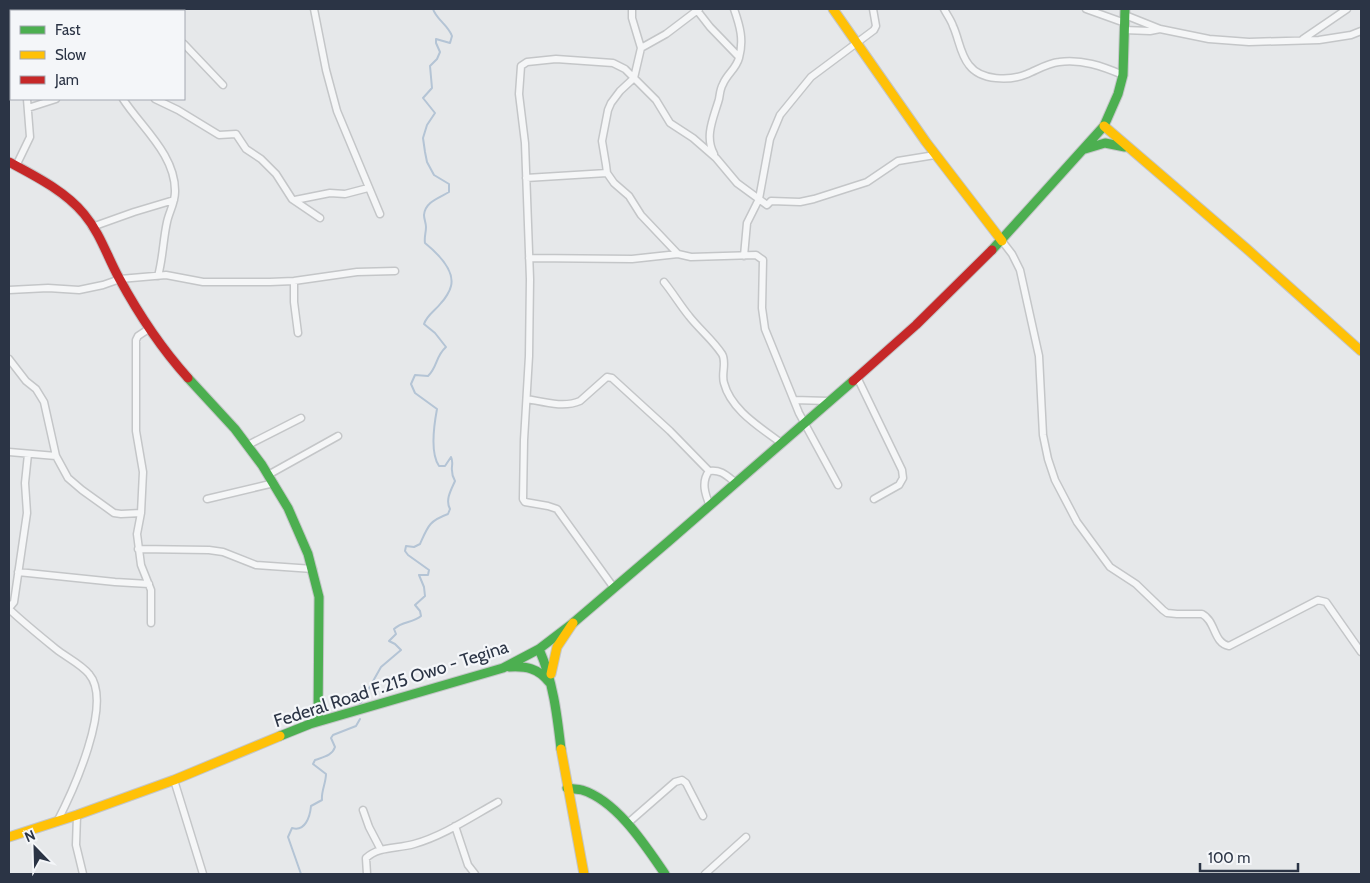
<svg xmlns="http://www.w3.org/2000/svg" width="1370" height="883" viewBox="0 0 1370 883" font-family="Cabin,sans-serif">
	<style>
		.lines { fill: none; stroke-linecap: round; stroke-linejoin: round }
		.stream { stroke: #b4c4d5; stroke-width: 2 }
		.street-casing { stroke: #c4c6c8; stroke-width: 9 }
		.fast-casing { stroke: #c4c6c8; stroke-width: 11 }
		.slow-casing { stroke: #c4c6c8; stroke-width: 11 }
		.jam-casing { stroke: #c4c6c8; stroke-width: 11 }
		.street { stroke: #f5f6f7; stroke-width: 6 }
		.fast { stroke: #4caf50; stroke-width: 9 }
		.slow { stroke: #ffc107; stroke-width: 9 }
		.jam { stroke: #c62828; stroke-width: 9 }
		.labels { text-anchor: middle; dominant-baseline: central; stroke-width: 4.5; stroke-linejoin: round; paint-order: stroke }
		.street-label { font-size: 18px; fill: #2b3445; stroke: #f4f6f9 }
	</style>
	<rect width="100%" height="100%" fill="#e6e8ea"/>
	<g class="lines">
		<path class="stream" d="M359,706L381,667L401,650L395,644L389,641L396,634L394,629C402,621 413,623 421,616L420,611L415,605L425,596L424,587L419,575H428L429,570L408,555L405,551L406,546L414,547L420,544C428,526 429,521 448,514L450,509C445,500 451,490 455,481C448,469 455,465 451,457L445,466H439C430,453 434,425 437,409L415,393L411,384L415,375L428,376C438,366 435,357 446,347L435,333L424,324C427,315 435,311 441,303C445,299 450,291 451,286C455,270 436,252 425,243C424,237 426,233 426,227C426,223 424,219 424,215C425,202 439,198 449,192V184L434,175L427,162L425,152L423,138L427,125L435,113L423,98L432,88L430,66L437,59L440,52L436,43V39L450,43L452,36C448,25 436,19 433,9
			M301,874L288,837L292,828C305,832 310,817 311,806L322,800C321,791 326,783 326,774L313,764L315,760C323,757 332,756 335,747L331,738L333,735L356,726L360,719"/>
		<defs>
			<path id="street" d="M149,9L151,11
				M314,9L326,70L337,111L380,214
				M632,9V18L641,48L634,78L620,91L611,103L608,110L602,141L606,165L607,173L614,183L629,196L641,215L678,254
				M696,9L710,27L739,57
				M944,9C947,15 951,20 953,26C959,39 960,54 969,65C981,81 1010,81 1027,74C1037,70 1048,63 1059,62C1082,59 1102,66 1123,75
				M1086,9L1125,23
				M20,11V9
				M136,11L138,9
				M1125,15L1160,29L1209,39L1249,42L1319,40L1351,35L1361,31
				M1124,30L1150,31L1160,29
				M1303,39L1347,9
				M184,44L223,85
				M641,48L666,34L699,9
				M9,90L11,89
				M123,99C141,127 176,155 175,192C175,203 169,212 167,222C163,240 163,258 158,276
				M155,99L178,110L219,135L236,134L246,149L261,159L276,174L292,199L320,218
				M28,108L56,99
				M714,154C704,136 714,117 719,99C720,94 720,89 723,84C727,74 736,69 739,58C744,40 740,26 734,9
				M16,166L30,137L27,99
				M526,178L607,173
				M295,200L330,193L345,194L368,188
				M92,227L134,212L174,200
				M1002,241L1012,254L1020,270L1039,356L1043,435L1048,459L1055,480L1077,522L1110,567L1136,584L1163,610L1167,613L1177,614H1202C1216,621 1213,643 1229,646L1318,600L1326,602L1361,652
				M744,256L747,223L759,199L770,139L780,115L811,77L874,30L876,26L873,9
				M529,258L632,259L678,254L691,257L756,255L763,260L762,308L765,329L799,413L838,485
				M294,281V302L298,333
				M664,282C673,293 680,305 689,316C699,329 713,340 722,354C727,362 721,374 724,383C731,410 760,427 781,443
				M9,290L48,288L79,290L103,285L120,279L166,275L203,282H270L294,281L357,272L395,271
				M150,328L138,336L136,340V431L143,472L141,513L137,534L141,565L151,590V623
				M9,359L26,381L36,389L44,402L56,456L68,478L82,490L114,513L121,514L141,513
				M857,377L902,470L903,478L899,485L874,499
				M527,399C544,402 564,408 580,401L607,377L612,378L670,431L709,471
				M794,400L828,401
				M248,445L301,418
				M9,452L56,456
				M268,475L338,436
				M207,499L274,483
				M710,506C705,494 701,482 709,471C721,469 727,476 736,483
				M138,549L209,550L223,552L256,565L313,569
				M18,572L115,582L149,584
				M614,588L557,509L548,506L525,502L523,499L524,440L529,356L530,279L525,143L519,94L521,66L527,62L556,59L613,63L625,69L656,100L670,123L693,138L716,158L737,183L767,205L771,201L800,202L814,199L867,182L898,161L935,155
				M9,608L14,602L27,513L25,483L28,454
				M9,609C24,623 40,636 56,649C66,657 81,664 89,674C114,703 72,793 57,822
				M174,780L203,874
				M363,810L369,827L381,850
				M77,815L76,845L83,874
				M628,823L675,782L682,780L686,783L703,816
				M455,826L468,865L475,874
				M367,874L366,858C379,846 397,849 414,844C443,836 471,817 498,802
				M705,874L746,837"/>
			<path id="fast" d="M1085,149L1105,143L1125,147
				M992,250L1104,126L1118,94L1123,75L1125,9
				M188,378L235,429L262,465L288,508L308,554L319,597L318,721
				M539,649L573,623L669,541L853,381
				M509,667C526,666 538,668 549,682
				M280,736L310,724L503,668L539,649C553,681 557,714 561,749
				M567,788C572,789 578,789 582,790C617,801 645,845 665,874"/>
			<path id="slow" d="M833,9L926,142L1002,241
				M1104,126L1247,249L1361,351
				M551,674L557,647L573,623
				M561,749L584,874
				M9,837L77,815L174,780L280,736"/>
			<path id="jam" d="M9,162C35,176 65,191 84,214C100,233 107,256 119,278C138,313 161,348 188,378
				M853,381L916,325L992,250"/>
		</defs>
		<use href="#street" class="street-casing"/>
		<use href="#fast" class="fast-casing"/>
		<use href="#slow" class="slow-casing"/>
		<use href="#jam" class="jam-casing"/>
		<use href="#street" class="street"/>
		<use href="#fast" class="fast"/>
		<use href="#slow" class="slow"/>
		<use href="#jam" class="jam"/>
	</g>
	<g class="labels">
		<g class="street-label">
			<text transform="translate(391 684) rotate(-18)">Federal Road F.215 Owo - Tegina</text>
		</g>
	</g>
	<rect width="1370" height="883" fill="none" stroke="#2b3445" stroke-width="20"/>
	<rect x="10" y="10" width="175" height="90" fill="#f4f6f9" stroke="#a4a8b1"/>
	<rect x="20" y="26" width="25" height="8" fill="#4caf50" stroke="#a4a8b1"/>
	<text x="55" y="35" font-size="15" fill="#2b3445">Fast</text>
	<rect x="20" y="51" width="25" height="8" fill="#ffc107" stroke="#a4a8b1"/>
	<text x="55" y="60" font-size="15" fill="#2b3445">Slow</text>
	<rect x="20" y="76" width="25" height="8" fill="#c62828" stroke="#a4a8b1"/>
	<text x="55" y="85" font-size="15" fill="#2b3445">Jam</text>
	<g transform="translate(35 848) rotate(337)" stroke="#f4f6f9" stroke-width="4" paint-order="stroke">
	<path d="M0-4L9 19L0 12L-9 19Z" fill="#2b3445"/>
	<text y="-8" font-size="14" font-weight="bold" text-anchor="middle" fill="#2b3445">N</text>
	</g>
	<path d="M1200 863v8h98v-8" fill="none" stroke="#2b3445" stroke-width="2.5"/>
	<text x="1208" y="863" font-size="15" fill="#2b3445" stroke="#f4f6f9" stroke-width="4" paint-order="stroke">100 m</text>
</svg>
